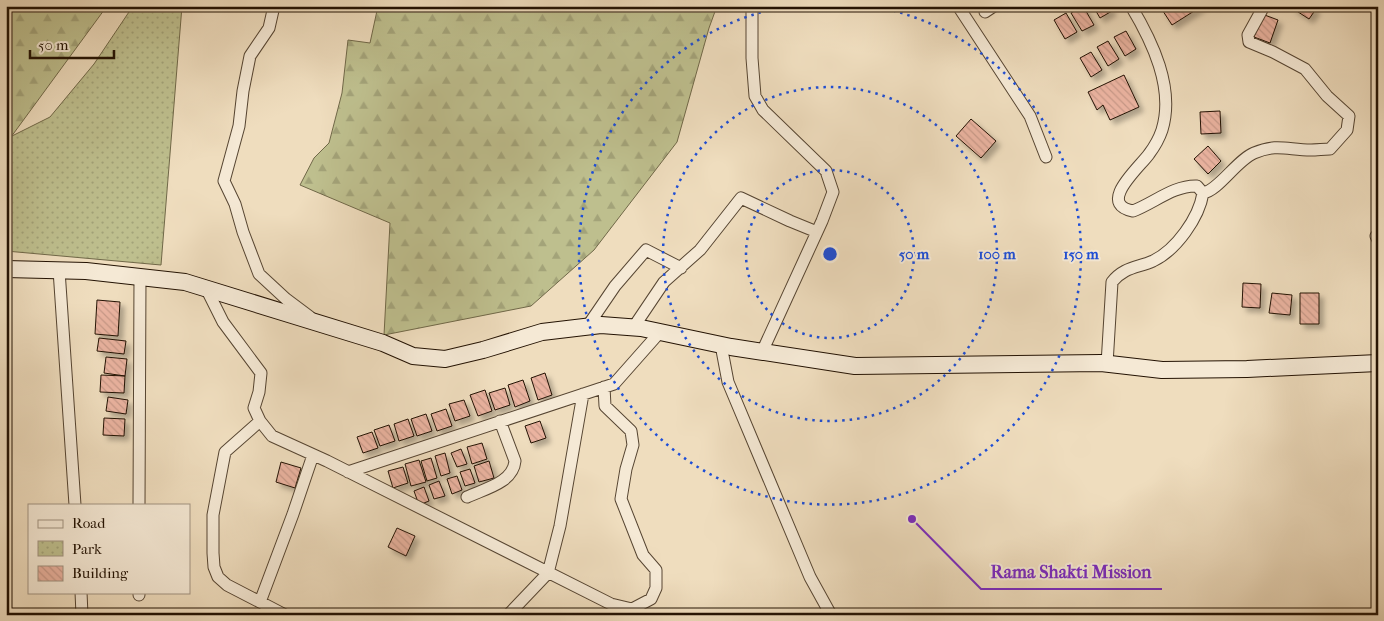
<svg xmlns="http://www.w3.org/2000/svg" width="1384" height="621" viewBox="0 0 1384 621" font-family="'IM FELL French Canon',serif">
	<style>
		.forest { fill: url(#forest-firs); stroke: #706848 }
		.park { fill: url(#park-dots); stroke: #706848 }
		.building { fill: url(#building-back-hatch); stroke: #231203; filter: url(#shadow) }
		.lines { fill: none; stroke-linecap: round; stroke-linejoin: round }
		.street-casing { stroke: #564532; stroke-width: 13 }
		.secondary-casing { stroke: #231203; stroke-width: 18 }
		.street { stroke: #f5e9d5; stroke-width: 11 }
		.secondary { stroke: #f5e9d5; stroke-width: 16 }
		.ring { fill: none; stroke: #1d4ed8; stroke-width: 2.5; stroke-dasharray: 2.5 5 }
		.centre { fill: #1d4ed8; stroke: #f5e9d5; stroke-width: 2.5 }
		.ring-label { font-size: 15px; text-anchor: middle; font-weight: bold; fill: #1d4ed8; stroke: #f5e9d5; stroke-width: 4; stroke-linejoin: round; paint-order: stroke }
		.leader { fill: none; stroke: #7b2cbf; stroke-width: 2 }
		.callout-dot { fill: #7b2cbf; stroke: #f5e9d5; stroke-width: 2 }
		.callout-label { font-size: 18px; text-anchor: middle; font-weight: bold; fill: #7b2cbf; stroke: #f5e9d5; stroke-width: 4; stroke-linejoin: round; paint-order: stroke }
	</style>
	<defs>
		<pattern id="forest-firs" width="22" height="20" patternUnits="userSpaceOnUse" patternTransform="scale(1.25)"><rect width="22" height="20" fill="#bebf8e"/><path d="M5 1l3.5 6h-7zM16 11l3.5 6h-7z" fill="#a3a379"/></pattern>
		<pattern id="park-dots" width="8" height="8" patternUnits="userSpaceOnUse" patternTransform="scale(1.25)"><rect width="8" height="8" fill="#bebf8e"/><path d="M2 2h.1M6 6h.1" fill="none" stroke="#a3a379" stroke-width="1.8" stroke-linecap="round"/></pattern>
		<pattern id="building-back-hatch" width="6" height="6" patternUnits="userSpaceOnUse" patternTransform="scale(1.25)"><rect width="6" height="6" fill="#eab3a0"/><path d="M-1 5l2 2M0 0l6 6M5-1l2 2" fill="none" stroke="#c89988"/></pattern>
		<filter id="shadow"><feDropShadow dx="4.5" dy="4.5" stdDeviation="2.5" flood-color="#0004"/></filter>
	</defs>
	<rect width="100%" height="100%" fill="#efddbe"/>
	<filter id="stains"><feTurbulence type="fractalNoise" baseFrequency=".004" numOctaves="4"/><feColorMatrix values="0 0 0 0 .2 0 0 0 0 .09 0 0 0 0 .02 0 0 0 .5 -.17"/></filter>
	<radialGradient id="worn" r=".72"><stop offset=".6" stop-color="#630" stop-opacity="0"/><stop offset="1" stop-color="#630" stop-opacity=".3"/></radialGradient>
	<path class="forest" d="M6,6H107L11,137L6,138Z
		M378,6H717L709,28L677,142L594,250L531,306L384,335L390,223L300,185L314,158L329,143L342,93L348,40L370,43Z"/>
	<path class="park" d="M133,6H182L161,265L6,251V139L50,117L94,64Z"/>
	<path class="building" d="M1083,6L1094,25L1082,31L1071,13Z
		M1093,6H1109L1112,11L1100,18Z
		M1164,6H1202L1172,25L1161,8Z
		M1293,6H1312L1316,9L1309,19L1292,8Z
		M1066,13L1077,32L1065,39L1054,20Z
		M1262,14L1278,20L1270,43L1254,37Z
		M1126,31L1136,49L1125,56L1114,37Z
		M1108,41L1119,59L1108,66L1097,47Z
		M1091,52L1102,70L1091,77L1080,58Z
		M1124,75L1139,107L1110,120L1103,105L1097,110L1088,92Z
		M1220,111L1221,133L1201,134L1200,112Z
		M971,119L996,141L981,158L956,136Z
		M1208,146L1221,161L1208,174L1194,159Z
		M1243,283L1261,284L1260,308L1242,307Z
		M1272,293L1292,295L1290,315L1269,313Z
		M1300,293H1319V324H1300Z
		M97,300L120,302L118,336L95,334Z
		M99,338L126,341L124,354L97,351Z
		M106,357L127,359L125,376L104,373Z
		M545,373L552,395L538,400L531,378Z
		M101,375L125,376L124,393L100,392Z
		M523,380L530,401L515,407L508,385Z
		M505,388L510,405L495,410L489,393Z
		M485,390L492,411L478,416L470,395Z
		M108,397L128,400L126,414L106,411Z
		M464,400L470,416L455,421L449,404Z
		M446,409L452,426L437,431L431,414Z
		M426,414L432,431L417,436L411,419Z
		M104,418L125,419L124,436L103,435Z
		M408,419L414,436L399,441L394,424Z
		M540,421L546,438L531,443L525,426Z
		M389,425L395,441L380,446L374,430Z
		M372,432L378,448L363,453L357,437Z
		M482,443L487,459L472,464L467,447Z
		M461,449L467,464L457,467L451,453Z
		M445,453L450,473L441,476L435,456Z
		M431,458L437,478L427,481L421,461Z
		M419,460L426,482L411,486L405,464Z
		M489,461L494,478L479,482L474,466Z
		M281,462L301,468L295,488L276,482Z
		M403,467L408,483L393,488L388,471Z
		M470,469L475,483L465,486L460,472Z
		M457,476L462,490L452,494L447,479Z
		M439,481L445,496L434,499L429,485Z
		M424,487L429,501L419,505L414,491Z
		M397,528L415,536L406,556L388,547Z"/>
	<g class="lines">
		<defs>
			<path id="street" d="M274,6L269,28L250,56L243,91L239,126L224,181L235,204L243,232L259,274L286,299L310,317
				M752,6V58L755,96L763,110L826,171L833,192L822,221L762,352
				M958,6L1030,116L1046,157
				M985,12L994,6
				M1203,193C1218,191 1237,160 1254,153C1277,143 1288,150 1311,150C1317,150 1324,149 1330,149L1347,130L1349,116L1327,96L1305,69L1273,52L1249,42L1248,35L1264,6
				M1376,236L1378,240
				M59,270L75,505
				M206,288L223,322L261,373L259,392L254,408L260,421L272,436L327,461L611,604L632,609
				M587,327L615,286L646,250L681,268
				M633,328L664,282L700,250L741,198L790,221L817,232
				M721,345L728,382L810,577L831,615
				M1107,364L1112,282C1124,267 1137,268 1153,261C1176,250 1199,218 1203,193L1197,186C1174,185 1154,203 1133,211C1096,204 1140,167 1149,154C1155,146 1159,139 1162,130C1175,88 1152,41 1131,6
				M604,387L605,406L631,431L633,445L626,469L621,499L643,555L656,570V588L651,599L632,609L628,615
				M348,472L614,384L660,332
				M467,497C484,489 513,483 515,461L500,421
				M139,505L140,277
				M81,592L82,615
				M139,595V592
				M260,602L227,585L218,577L214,567L213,553V515L225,452L260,421
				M285,615L260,602L293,514L313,455
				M508,615L548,573L560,526L583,394"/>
			<path id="secondary" d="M6,269L86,271L185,282L383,343L413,356L445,359L483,350L542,332L601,325L641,328L731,347L855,366L1101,363L1162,370L1247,369L1378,363"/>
		</defs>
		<use href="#street" class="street-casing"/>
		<use href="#secondary" class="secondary-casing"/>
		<use href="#street" class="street"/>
		<use href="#secondary" class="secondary"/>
	</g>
	<g class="ring">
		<circle cx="830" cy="254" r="84"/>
		<circle cx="830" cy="254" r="167"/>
		<path d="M871 6A251 251 0 1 1 789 6"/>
	</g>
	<circle cx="830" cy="254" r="8" class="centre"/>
	<g class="ring-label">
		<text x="914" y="259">50 m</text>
		<text x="997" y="259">100 m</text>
		<text x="1081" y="259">150 m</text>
	</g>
	<path class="leader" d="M912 519L981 589H1162"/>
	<circle class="callout-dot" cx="912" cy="519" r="5"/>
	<g class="callout-label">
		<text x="1071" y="578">Rama Shakti Mission</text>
	</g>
	<rect width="1384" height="621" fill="none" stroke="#efddbe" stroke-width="25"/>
	<rect x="8" y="8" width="1369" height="606" fill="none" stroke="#231203" stroke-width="2.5"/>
	<rect x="12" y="12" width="1359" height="596" fill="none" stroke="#231203"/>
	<rect x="28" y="504" width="162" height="90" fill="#f5e9d5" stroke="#a19381"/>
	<rect x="38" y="520" width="25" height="8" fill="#f5e9d5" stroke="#a19381"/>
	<text x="72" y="528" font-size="15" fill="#231203">Road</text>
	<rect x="38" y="541" width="25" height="15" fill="url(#park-dots)" stroke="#a19381"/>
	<text x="72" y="554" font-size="15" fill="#231203">Park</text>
	<rect x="38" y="566" width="25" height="15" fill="url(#building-back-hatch)" stroke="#a19381"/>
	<text x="72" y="578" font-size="15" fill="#231203">Building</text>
	<path d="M30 50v8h84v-8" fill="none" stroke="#231203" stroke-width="2.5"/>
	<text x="38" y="50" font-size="15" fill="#231203" stroke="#f5e9d5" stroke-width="4" paint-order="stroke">50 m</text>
	<rect width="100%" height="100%" filter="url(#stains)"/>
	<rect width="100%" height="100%" fill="url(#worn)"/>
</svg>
